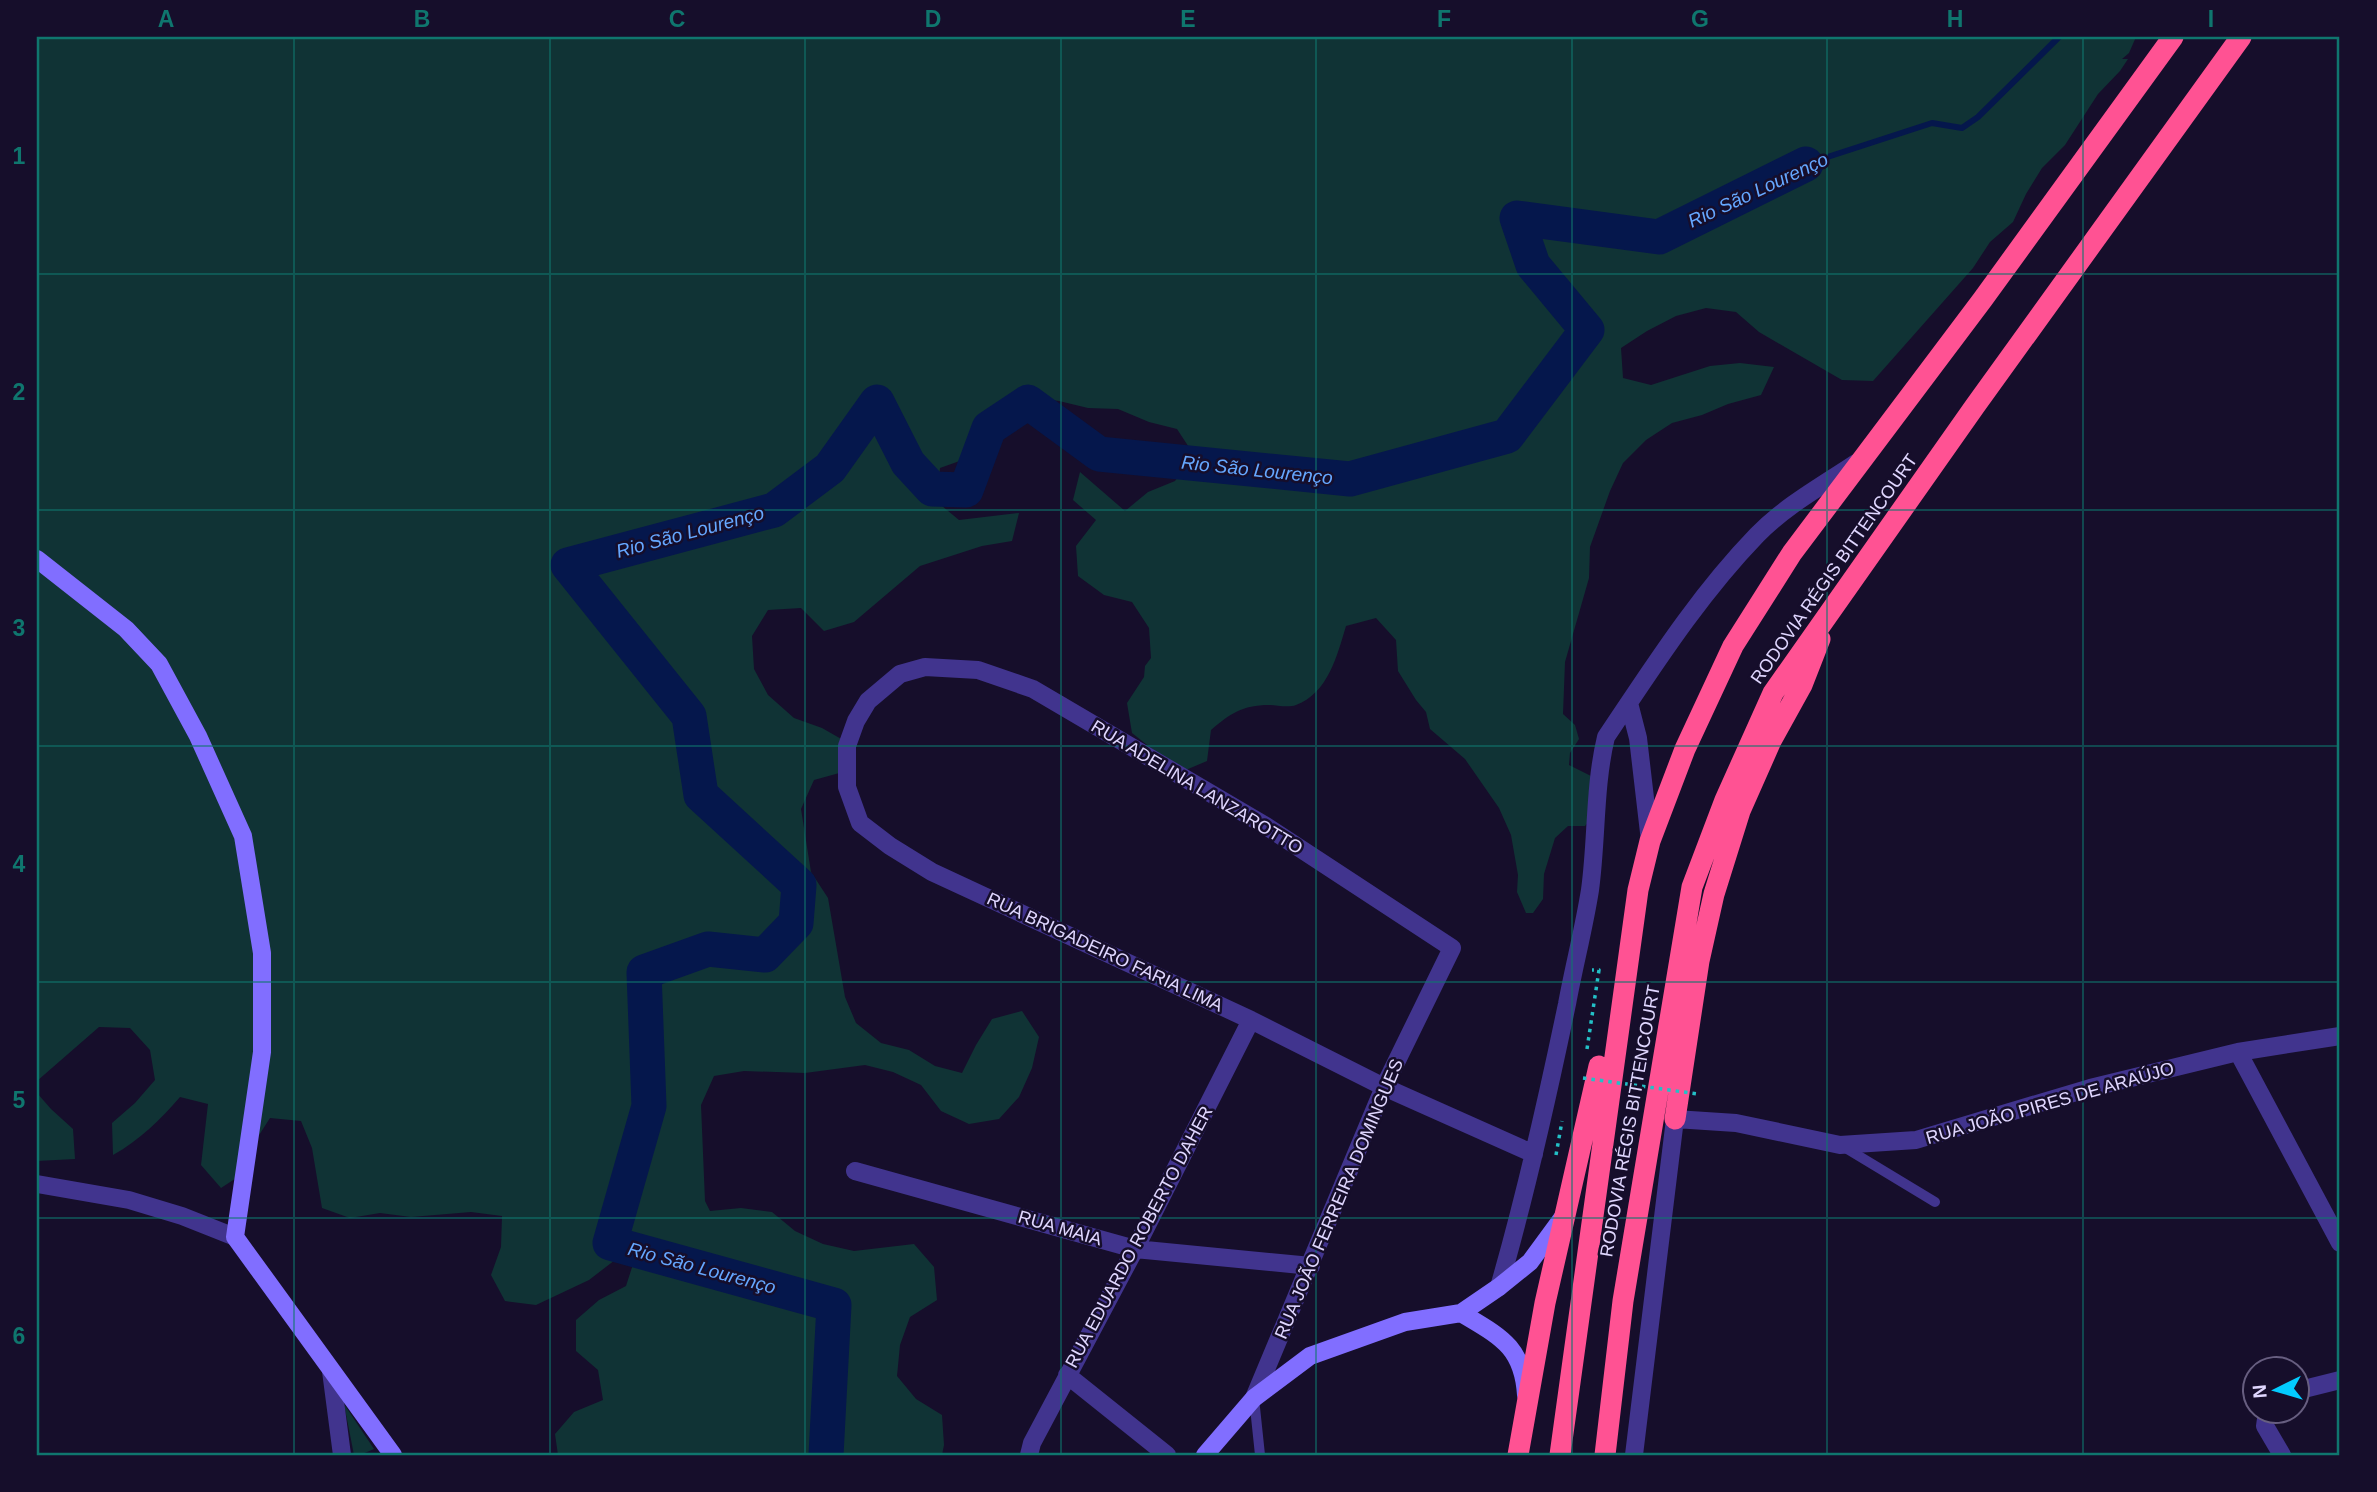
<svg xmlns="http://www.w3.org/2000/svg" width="2377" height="1492" viewBox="0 0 2377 1492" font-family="Arial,sans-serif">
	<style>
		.green { fill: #103335 }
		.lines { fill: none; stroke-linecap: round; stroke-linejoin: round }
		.stream { stroke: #05174c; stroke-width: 6 }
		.river { stroke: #05174c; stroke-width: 35 }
		.path { stroke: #23c0c7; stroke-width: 3.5; stroke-dasharray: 3.5 5; stroke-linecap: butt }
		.lane { stroke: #41348e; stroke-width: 10 }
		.street { stroke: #41348e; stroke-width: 18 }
		.secondary { stroke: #816eff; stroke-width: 18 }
		.highway { stroke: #ff5293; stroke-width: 21 }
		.path-bridge { stroke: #23c0c7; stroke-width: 3.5; stroke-dasharray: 3.5 5; stroke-linecap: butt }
		.grid { fill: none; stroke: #0f766e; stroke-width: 2; stroke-opacity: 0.55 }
		.labels { text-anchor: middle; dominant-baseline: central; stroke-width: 5; stroke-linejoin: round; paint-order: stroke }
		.street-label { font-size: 18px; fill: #e0d7ff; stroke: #160e2b }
		.water-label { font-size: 19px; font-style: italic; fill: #65a7ff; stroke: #160e2b }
		.neatline { fill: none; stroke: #0f766e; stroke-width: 2.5 }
		.grid-label { font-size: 23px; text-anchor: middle; font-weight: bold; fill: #0f766e }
	</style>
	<rect width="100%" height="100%" fill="#160e2b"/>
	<path class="green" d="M37,37H2136L2129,53L2122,59H2128L2120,71L2098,94L2065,145L2042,168L2026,194L2013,222L1990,242L1973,268L1873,381L1842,380L1759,332L1736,312L1706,308L1676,316L1647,331L1621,348L1623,378L1651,385L1710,366L1740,363L1774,367L1761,395L1728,404L1702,415L1672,423L1646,440L1623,463L1610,491L1590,547L1589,578L1565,662L1563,714L1575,725L1579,739L1570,753L1569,765L1601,781L1603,802L1585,826H1568L1555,838L1544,874L1543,899L1533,913H1526L1517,892L1518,875L1511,835L1499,808L1465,759L1430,729L1426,712L1416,700L1398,671L1396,640L1376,618L1346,626C1337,656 1328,693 1296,705C1288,708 1276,705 1269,705C1242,705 1230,714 1211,730L1207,761L1181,772L1132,733L1127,703L1144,677L1145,666L1151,658L1149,628L1132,602L1104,595L1078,576L1076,546L1096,520L1073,500L1080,472L1125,511L1148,492L1175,481L1194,455L1177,429L1149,422L1118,409L1088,408L1059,401L1029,397L1009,420L996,448L940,468L936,501L959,520L1019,513L1012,541L982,546L920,566L854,622L824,631L801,608L768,610L752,636L754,669L768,695L794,718L822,728L850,744L843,772L814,780L801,809L811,872L828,898L845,997L856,1023L881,1043L909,1050L935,1066L962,1073L976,1045L992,1019L1022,1011L1039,1037L1032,1068L1019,1097L999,1119L969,1124L941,1111L921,1085L893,1072L865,1065L805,1073L744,1071L714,1076L701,1105L705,1201L710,1211L741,1208L772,1212L795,1231L823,1244L854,1251L914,1244L934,1267L937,1300L910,1317L900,1345L897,1376L916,1399L942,1415L944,1445L942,1455H558L555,1434L574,1412L603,1400L598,1370L576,1351V1320L599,1300L626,1286L635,1258L615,1260L589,1280L536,1305L505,1301L491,1275L501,1247L502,1216L471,1212L411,1217L380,1213L350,1218L322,1208L312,1148L301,1121L270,1118L254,1143L247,1171L221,1188L201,1165L208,1104L180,1097C160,1120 140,1140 113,1155L112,1123L135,1103L155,1080L150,1050L130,1028L99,1027L37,1081Z
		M37,1093L51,1109L73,1129L75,1159L37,1161Z
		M344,1404L374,1449L360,1455H354Z"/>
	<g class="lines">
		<path class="stream" d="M1806,164L1932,123L1962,128L1978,117L2059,37"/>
		<path class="river" d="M826,1455L834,1305L610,1243L649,1106L644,972L708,949L765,955L796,923L799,885L701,795L689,716L568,565L774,510L830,468L877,402L908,463L932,489L966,490L989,428L1028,402L1099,454L1350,479L1507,436L1587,330L1533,265L1517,218L1659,237L1806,164"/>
		<path class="path" d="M1587,1049L1599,970H1592
			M1556,1155L1562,1121"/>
		<path class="lane" d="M1844,1147L1935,1202
			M1254,1398L1260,1455"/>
		<path class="street" d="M1629,703L1638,738L1650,841
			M2238,1052L2340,1243
			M855,1171L1135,1249L1311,1266
			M37,1184L129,1200L182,1216L235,1237
			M1499,1287C1526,1194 1547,1100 1567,1004C1574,966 1584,928 1590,890C1597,839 1594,787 1606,737C1653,667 1698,596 1757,535C1785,506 1823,485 1856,463
			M331,1371L342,1455
			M1067,1375L1167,1455
			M2296,1391L2340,1380
			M1254,1398L1384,1087L1452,948L1266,826L1033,689L978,670L925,667L900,674L868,701L856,721L847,746V787L860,823L890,846L932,872L1251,1020L1384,1087L1534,1154
			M2267,1412L2265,1426L2282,1455
			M1029,1455L1032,1443L1135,1249L1251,1020
			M1634,1455L1675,1119L1736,1123L1840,1145L1916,1140L2090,1088L2238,1052L2340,1036"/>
		<path class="secondary" d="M37,559L126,629L159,664L198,736L243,836L262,953V1052L235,1237L393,1455
			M1461,1313C1499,1336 1523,1346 1526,1395
			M1205,1455L1254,1398L1310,1356L1405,1322L1461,1313L1499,1287L1530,1262L1563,1217"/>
		<path class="highway" d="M1675,1119L1699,961L1714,894L1740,811L1771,741L1802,685L1820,639
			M1518,1455L1545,1303L1599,1066
			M1560,1455L1638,890L1650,841L1685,749L1733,646L1792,553L1983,299L2173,37
			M1605,1455L1623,1301L1692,887L1725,800L1773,693L1975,406L2241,37"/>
		<path class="path-bridge" d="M1583,1078L1698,1094"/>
	</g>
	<path class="grid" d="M294,37V1455M550,37V1455M805,37V1455M1061,37V1455M1316,37V1455M1572,37V1455M1827,37V1455M2083,37V1455M37,274H2340M37,510H2340M37,746H2340M37,982H2340M37,1218H2340"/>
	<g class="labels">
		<g class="street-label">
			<text transform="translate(1834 569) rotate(-55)">RODOVIA RÉGIS BITTENCOURT</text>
			<text transform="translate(1197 787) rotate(31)">RUA ADELINA LANZAROTTO</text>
			<text transform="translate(1105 952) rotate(25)">RUA BRIGADEIRO FARIA LIMA</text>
			<text transform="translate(2050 1103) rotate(-16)">RUA JOÃO PIRES DE ARAÚJO</text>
			<text transform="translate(1630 1121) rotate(-80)">RODOVIA RÉGIS BITTENCOURT</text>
			<text transform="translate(1339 1199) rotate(-67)">RUA JOÃO FERREIRA DOMINGUES</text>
			<text transform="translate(1060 1228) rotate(16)">RUA MAIA</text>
			<text transform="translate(1139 1237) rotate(-62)">RUA EDUARDO ROBERTO DAHER</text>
		</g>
		<g class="water-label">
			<text transform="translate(1758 190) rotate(-25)">Rio São Lourenço</text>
			<text transform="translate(1257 470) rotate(6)">Rio São Lourenço</text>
			<text transform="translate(690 532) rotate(-15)">Rio São Lourenço</text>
			<text transform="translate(702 1268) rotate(15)">Rio São Lourenço</text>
		</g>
	</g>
	<rect width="2377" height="1492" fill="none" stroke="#160e2b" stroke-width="77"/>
	<g transform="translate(2276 1390) rotate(265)"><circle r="33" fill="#160e2b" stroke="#675e80" stroke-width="2"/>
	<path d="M0-5L12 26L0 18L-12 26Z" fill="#03cbff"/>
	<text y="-10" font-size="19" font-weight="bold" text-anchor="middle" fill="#e0d7ff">N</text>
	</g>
	<rect x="38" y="38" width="2300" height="1416" class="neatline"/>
	<g class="grid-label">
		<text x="166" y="27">A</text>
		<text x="422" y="27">B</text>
		<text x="677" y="27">C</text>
		<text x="933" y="27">D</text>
		<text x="1188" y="27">E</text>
		<text x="1444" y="27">F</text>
		<text x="1700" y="27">G</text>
		<text x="1955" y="27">H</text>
		<text x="2211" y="27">I</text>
		<text x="19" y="164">1</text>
		<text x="19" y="400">2</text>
		<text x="19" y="636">3</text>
		<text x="19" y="872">4</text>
		<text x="19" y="1108">5</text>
		<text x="19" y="1344">6</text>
	</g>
</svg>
